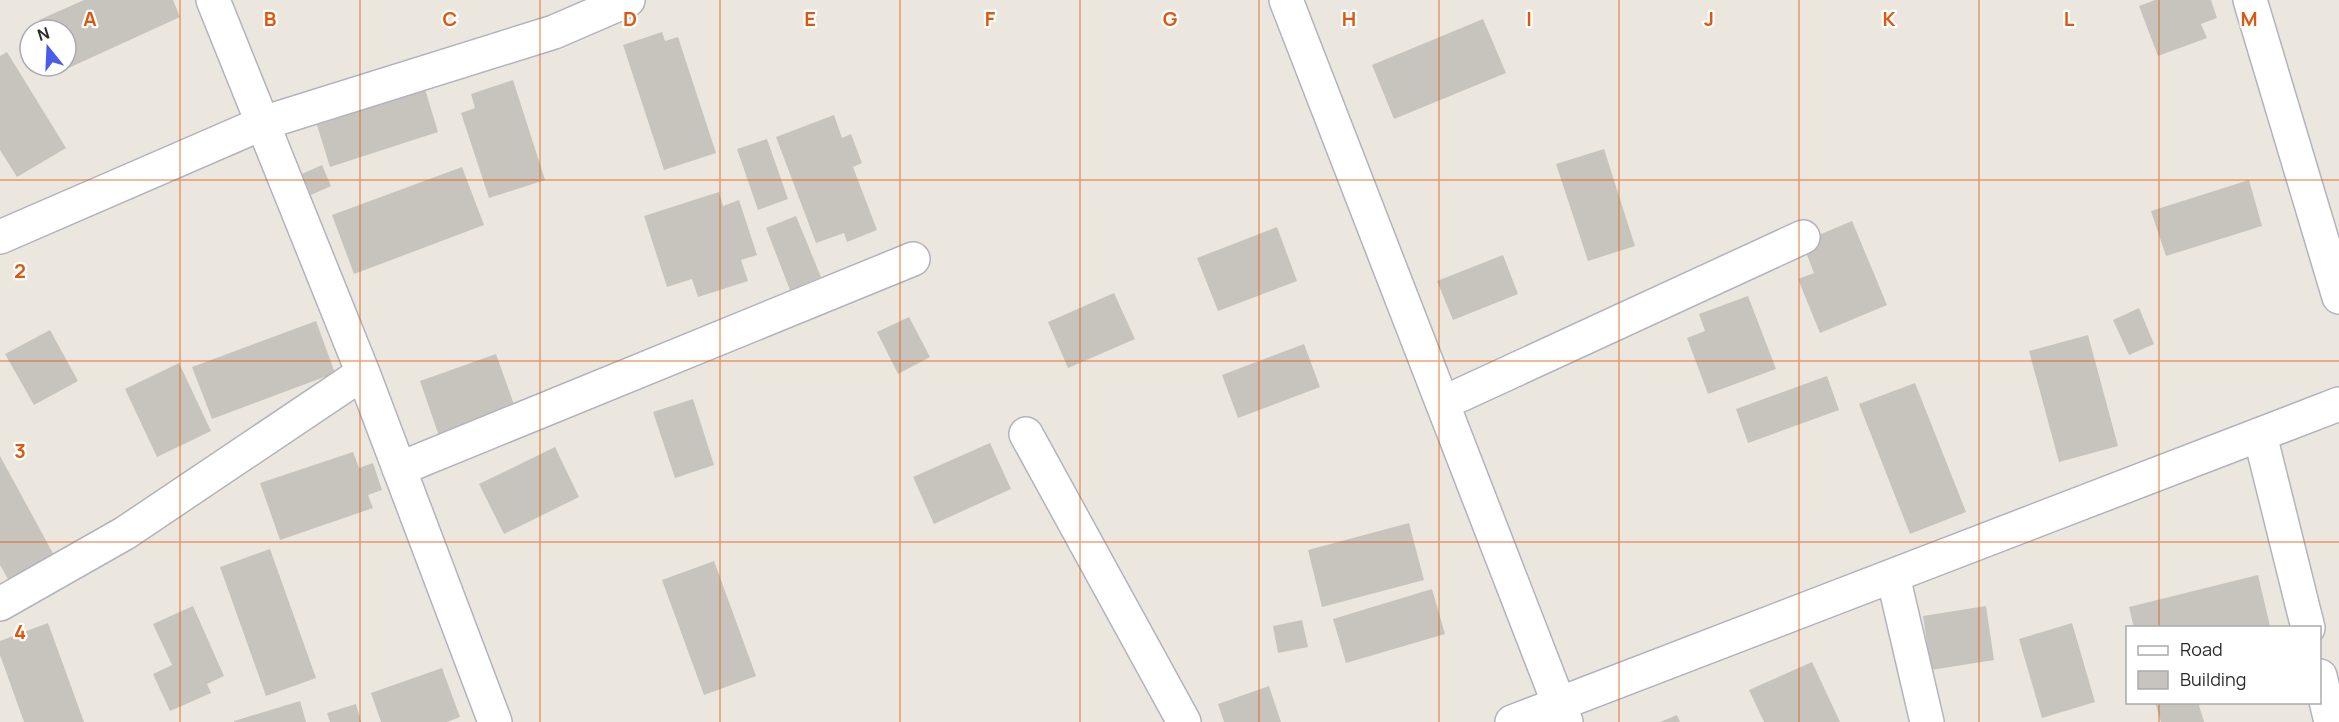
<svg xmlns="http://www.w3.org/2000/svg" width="2339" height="722" viewBox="0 0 2339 722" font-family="Manrope,sans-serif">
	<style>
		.building { fill: #c7c4bd }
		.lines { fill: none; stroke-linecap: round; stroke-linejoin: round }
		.minor-casing { stroke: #b1b3bd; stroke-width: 36 }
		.minor { stroke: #fff; stroke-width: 33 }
		.grid { fill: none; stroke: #df570e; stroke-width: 1.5; stroke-opacity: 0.55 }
		.grid-label { font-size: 20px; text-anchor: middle; font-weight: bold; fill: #df570e; stroke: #fff; stroke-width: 4.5; stroke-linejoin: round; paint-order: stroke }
	</style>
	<rect width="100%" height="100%" fill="#ece7de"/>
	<path class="building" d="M84,0H173L180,17L62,71L60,66H66V30H44L39,20Z
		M2155,0H2211L2217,18L2201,24L2207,38L2158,56L2139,6Z
		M1483,19L1506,73L1394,119L1372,65Z
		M662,32L665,41L678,37L716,153L664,170L623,45Z
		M7,52L66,148L17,177L0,150V56Z
		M513,80L545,180L489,198L461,113L475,108L471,94Z
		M425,89L438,132L330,167L317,125Z
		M834,115L842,138L851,134L862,163L853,167L877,230L847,242L844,233L816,243L776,137Z
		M767,139L788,199L758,210L737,149Z
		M1604,149L1635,246L1588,261L1556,164Z
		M322,165L331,186L311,195L302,174Z
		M462,167L484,225L354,274L332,215Z
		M2249,180L2262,226L2166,256L2151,211Z
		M719,192L723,206L739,200L757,255L741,260L748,281L698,297L692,279L667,287L644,216Z
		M796,216L821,277L790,290L766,228Z
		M1852,221L1887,305L1820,333L1798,279L1814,273L1802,242Z
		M1277,227L1297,281L1218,311L1197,258Z
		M1503,255L1518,294L1453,320L1437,281Z
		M1114,293L1135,339L1068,368L1048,322Z
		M1748,296L1776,369L1708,394L1687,338L1705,331L1699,314Z
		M2139,308L2154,344L2129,355L2113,320Z
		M909,317L930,357L898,374L877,332Z
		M316,321L335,373L212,419L192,367Z
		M50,330L78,381L34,405L5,354Z
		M2088,335L2118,446L2059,462L2029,351Z
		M1304,344L1320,387L1238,418L1222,375Z
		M496,354L516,410L439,436L420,381Z
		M179,363L211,431L157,457L125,389Z
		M1827,376L1839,410L1748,443L1736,409Z
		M1915,383L1966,512L1910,534L1859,404Z
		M693,399L714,465L675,478L653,412Z
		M990,443L1011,489L934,524L913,477Z
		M555,447L579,497L504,534L479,484Z
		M353,452L359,468L373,463L382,490L368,495L373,508L280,540L260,483Z
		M0,456L55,557L9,581L0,565Z
		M1409,523L1424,580L1322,607L1308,550Z
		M270,549L316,678L266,696L220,567Z
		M714,561L756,676L704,695L662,580Z
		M2258,575L2270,626L2134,628L2129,607Z
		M1432,589L1445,634L1346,663L1333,619Z
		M193,606L224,676L207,684L211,693L170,711L153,674L172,665L153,624Z
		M1986,606L1994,660L1931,670L1923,616Z
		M1302,620L1308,647L1278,653L1273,626Z
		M48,623L84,722H24L0,655V641Z
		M2072,623L2095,702L2042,718L2019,639Z
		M1812,662L1840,722H1764L1749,690Z
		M442,668L460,717L447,722H381L371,693Z
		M1269,686L1281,722H1224L1218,704Z
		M300,701L306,722H234V721Z
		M2155,702H2198L2204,722H2161Z
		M356,704L361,722H330L327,713Z
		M1677,715L1680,722H1660Z"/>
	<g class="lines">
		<defs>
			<path id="minor" d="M213,0L363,373L495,722
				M1286,0L1566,722
				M2250,0L2339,297
				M0,237L263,123L554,32L628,0
				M1443,403L1803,237
				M1026,434L1184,722
				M2260,435L2308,628
				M399,469L913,259
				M1893,576L1927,722
				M0,604L125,533L363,373
				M2320,676L2331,722
				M1512,722L2339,404"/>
		</defs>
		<use href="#minor" class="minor-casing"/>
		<use href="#minor" class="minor"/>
	</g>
	<path class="grid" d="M180,0V722M360,0V722M540,0V722M720,0V722M900,0V722M1080,0V722M1259,0V722M1439,0V722M1619,0V722M1799,0V722M1979,0V722M2159,0V628M0,180H2339M0,361H2339M0,542H2339M2159,702V722"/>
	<g class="grid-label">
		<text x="90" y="26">A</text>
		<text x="270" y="26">B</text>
		<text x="450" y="26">C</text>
		<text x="630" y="26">D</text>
		<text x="810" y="26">E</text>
		<text x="990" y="26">F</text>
		<text x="1170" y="26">G</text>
		<text x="1349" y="26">H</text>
		<text x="1529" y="26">I</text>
		<text x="1709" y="26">J</text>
		<text x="1889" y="26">K</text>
		<text x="2069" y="26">L</text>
		<text x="2249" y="26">M</text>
		<text x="20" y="278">2</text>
		<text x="20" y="458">3</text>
		<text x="20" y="639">4</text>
	</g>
	<rect x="2126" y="626" width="195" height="78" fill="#ffffff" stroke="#aaaaaa" stroke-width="1.5"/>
	<rect x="2138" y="646" width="30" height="9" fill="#ffffff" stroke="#aaaaaa" stroke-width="1.5"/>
	<text x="2180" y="656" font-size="18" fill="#2b2b2b">Road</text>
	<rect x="2138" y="671" width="30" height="18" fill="#c7c4bd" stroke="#aaaaaa" stroke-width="1.5"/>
	<text x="2180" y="686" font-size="18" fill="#2b2b2b">Building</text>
	<g transform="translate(48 48) rotate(342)"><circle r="28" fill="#ffffff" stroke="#aaaaaa" stroke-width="1.5"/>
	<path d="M0-4.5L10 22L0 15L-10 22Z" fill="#4a5cec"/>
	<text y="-9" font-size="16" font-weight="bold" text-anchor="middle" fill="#2b2b2b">N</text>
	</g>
</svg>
